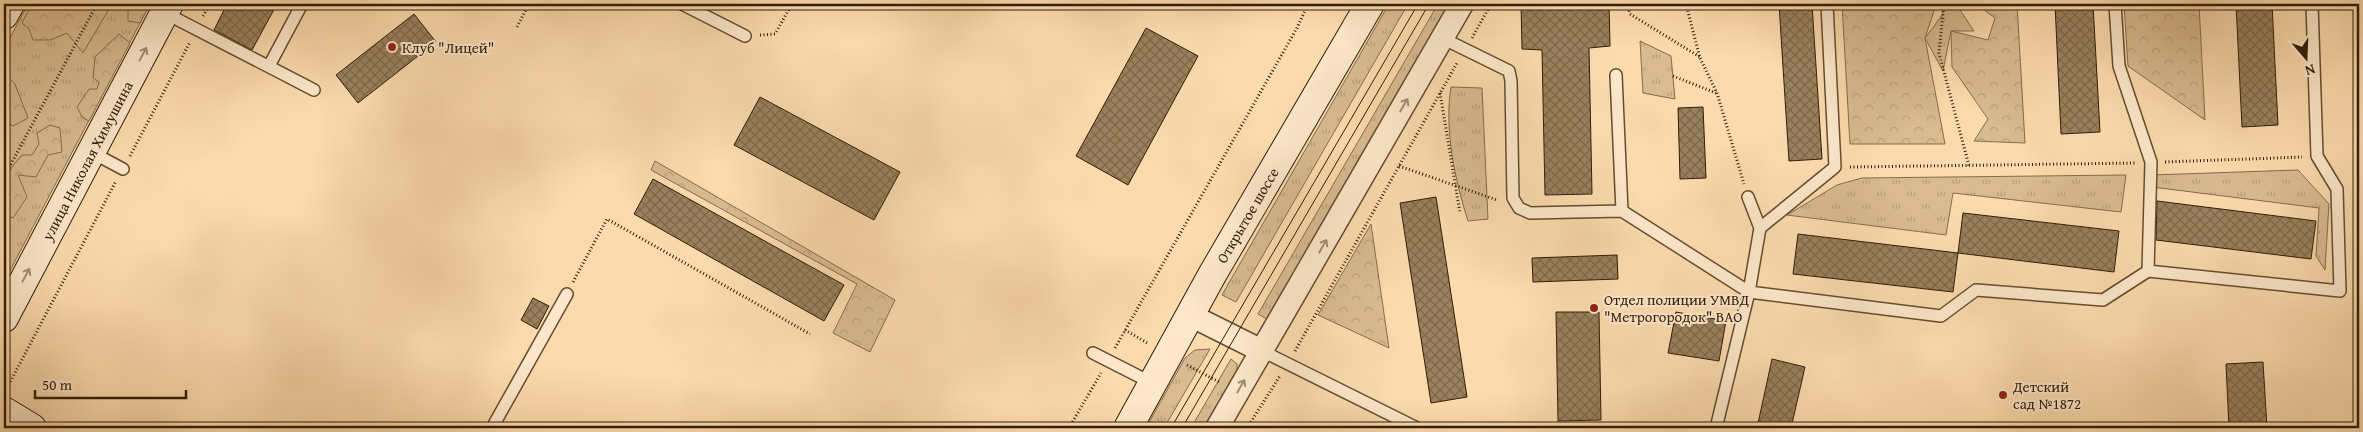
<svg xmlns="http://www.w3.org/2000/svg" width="2363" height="432" viewBox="0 0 2363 432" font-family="'Gentium Book Plus',serif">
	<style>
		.grass { fill: url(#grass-tufts); stroke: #856c4c }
		.forest { fill: url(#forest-crowns); stroke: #856c4c }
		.building { fill: url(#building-cross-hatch); stroke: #311e07 }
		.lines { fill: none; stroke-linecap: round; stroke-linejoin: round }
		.lane-casing { stroke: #644d30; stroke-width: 14 }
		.street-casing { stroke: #644d30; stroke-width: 25 }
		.secondary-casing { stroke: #311e07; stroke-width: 30 }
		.path { stroke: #311e07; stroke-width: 3; stroke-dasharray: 1 2.5; stroke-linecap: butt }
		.lane { stroke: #fce7ca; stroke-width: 11 }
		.street { stroke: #fce7ca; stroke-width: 22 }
		.secondary { stroke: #fce7ca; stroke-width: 28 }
		.tram { stroke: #311e07; stroke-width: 1 }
		.oneway { stroke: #a18d72 }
		.poi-dot { fill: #8f2418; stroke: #fce7ca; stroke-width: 2 }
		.labels { text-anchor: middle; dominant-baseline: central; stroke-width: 4; stroke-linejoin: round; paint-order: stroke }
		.poi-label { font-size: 15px; fill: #311e07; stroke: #fce7ca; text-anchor: start }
		.street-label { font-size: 15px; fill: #311e07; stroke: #fce7ca }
	</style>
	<defs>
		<pattern id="grass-tufts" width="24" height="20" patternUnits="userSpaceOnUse" patternTransform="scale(1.25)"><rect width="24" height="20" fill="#d9ba91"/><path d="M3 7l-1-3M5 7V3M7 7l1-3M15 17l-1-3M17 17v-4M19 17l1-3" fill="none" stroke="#bb9f7c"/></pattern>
		<pattern id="forest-crowns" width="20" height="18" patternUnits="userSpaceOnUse" patternTransform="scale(1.25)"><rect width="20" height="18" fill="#d9ba91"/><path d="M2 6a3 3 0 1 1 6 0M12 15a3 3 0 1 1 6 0" fill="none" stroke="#bb9f7c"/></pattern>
		<pattern id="building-cross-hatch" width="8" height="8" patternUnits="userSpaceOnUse" patternTransform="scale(1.25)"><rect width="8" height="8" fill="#9a805d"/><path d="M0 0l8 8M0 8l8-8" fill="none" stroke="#7e684b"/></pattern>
	</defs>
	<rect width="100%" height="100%" fill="#fbdaad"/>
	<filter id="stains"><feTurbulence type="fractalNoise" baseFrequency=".004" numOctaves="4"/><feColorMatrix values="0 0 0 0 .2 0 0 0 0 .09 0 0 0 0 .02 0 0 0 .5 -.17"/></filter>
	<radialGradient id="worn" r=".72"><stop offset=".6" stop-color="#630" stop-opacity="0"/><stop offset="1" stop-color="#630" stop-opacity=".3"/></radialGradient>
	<path class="grass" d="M28,4H150L4,282V49Z
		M1389,4H1408L1236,302L1222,295Z
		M1438,4H1451L1267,319L1258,314Z
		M1940,4H1956L1974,31H1951L1943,71L1925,38L1943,14Z
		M1640,41L1671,56L1675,99L1643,93Z
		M1451,87L1482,88L1488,219L1468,221C1455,180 1444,130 1451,87Z
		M2298,170L2329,204L2325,270L2316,256L2319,208L2152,187L2151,175Z
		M2126,175L2121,212L1953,193L1946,235L1787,215L1837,185L1862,178Z
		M1210,349L1164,428H1146L1185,358L1195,350Z
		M1231,359L1237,364V371L1204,428H1191Z"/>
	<path class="forest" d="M32,4H112L83,53L67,33L50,40H33L29,29L22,23Z
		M128,4H150L140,23L128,21Z
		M1842,4H1933L1935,8L1925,38L1945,144H1850Z
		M1976,4H2017L2025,143L1974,141L1988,119L1952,67L1951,31L1988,40L1995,18Z
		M2124,4H2199L2205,120L2128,66Z
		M119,34L130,43L89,121L82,117L77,107L89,89H97L99,82L93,78L95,57Z
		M4,73L15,84L28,118L13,126L4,120Z
		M50,125L60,128L62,152L48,155L36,177L18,175L27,197L13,218L4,214C4,183 1,179 22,155H32L39,144L37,133Z
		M655,161L895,300L870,352L833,333L857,284L651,170Z
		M1371,224L1389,348L1318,315Z"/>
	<path class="building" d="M227,4H277L252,50L214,30Z
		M1521,4H1609L1610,46L1589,48L1592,194L1545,195L1542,50L1522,49Z
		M1779,4H1812L1822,159L1789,161Z
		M2055,4H2093L2100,132L2061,134Z
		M2236,4H2272L2278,125L2242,127Z
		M414,14L436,42L358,103L336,75Z
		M1146,28L1198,56L1128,185L1076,156Z
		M760,97L900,172L874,220L734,145Z
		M1703,107L1706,178L1680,179L1678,108Z
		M653,179L844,285L824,321L634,214Z
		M1436,197L1467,397L1431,403L1400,203Z
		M2157,201L2316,221L2311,259L2156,240Z
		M1963,213L2119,231L2114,272L1958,253Z
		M1798,234L1958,253L1953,292L1793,274Z
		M1617,255L1618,279L1533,282L1532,258Z
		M533,298L549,306L537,329L521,320Z
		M1556,312H1599L1601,420L1558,421Z
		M1676,312L1726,321L1719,361L1668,353Z
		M1772,359L1805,367L1791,428H1757Z
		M2263,362L2267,428H2229L2226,364Z"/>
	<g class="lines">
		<defs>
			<path id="lane" d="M682,4L745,36
				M2115,4L2119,66L2151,162L2148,271
				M165,13L314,90
				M1442,38L1509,71L1511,81L1513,198L1519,208L1530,213L1622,211
				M269,66L302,4
				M1616,75L1622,211L1749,292L1941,316L1976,290L2103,300L2148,271L2340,291L2337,189L2317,156L2312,4
				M91,152L123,169
				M1760,228L1835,167L1827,4
				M1262,351L1417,428
				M1093,353L1152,383
				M492,428L567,294
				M1716,428L1749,292L1760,228L1748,197"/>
			<path id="street" d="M1190,315L1262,351
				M1217,428L1462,4"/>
			<g id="secondary">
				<path d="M4,15L10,4"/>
				<path id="s1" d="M4,318L169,4"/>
				<path d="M4,411L32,428"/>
				<path id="s2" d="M1128,428L1212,275L1370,4"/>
			</g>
		</defs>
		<use href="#lane" class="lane-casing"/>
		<use href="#street" class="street-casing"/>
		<use href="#secondary" class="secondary-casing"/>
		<path class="path" d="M1627,4L1630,14L1700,57
			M1686,4L1700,58L1717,93L1744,184
			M1944,4L1939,53L1969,166
			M203,16L210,4
			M517,27L529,4
			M760,35L775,34L792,4
			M1472,38L1491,4
			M1673,76L1716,93
			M1440,93L1460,213
			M130,156L190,42
			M2165,162L2302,157
			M1399,166L1497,200
			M1850,167L2137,163
			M4,177L97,4
			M573,282L607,219L810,334
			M1125,330L1149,344
			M1115,348L1297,28L1308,4
			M1295,351L1457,63
			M1187,365L1219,382
			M7,388L116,181
			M1069,428L1101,373
			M1247,428L1280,376"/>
		<use href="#lane" class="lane"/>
		<use href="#street" class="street"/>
		<use href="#secondary" class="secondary"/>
		<path class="tram" d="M1171,428L1418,4
			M1182,428L1429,4"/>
	</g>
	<defs><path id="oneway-shaft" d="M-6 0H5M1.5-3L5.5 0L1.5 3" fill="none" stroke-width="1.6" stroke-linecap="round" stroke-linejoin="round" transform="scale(1.25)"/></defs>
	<g class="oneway">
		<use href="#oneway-shaft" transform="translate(143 54) rotate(-62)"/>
		<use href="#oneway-shaft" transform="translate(1404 105) rotate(-60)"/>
		<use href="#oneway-shaft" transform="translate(1323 246) rotate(-60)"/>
		<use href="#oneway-shaft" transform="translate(26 275) rotate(-62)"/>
		<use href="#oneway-shaft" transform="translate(1241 386) rotate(-60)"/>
	</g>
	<g class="poi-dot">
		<circle cx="392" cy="47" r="5"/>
		<circle cx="1594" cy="308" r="5"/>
		<circle cx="2003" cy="395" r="5"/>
	</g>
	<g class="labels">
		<g class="poi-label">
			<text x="402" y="47">Клуб "Лицей"</text>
			<text x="1604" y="299">Отдел полиции УМВД<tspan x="1604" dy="17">"Метрогородок" ВАО</tspan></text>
			<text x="2013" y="386">Детский<tspan x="2013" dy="17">сад №1872</tspan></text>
		</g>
		<g class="street-label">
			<text stroke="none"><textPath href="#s1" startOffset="178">улица Николая Химушина</textPath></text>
			<text stroke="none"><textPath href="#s2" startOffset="244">Открытое шоссе</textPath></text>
		</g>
	</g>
	<rect width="2363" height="432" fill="none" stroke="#fbdaad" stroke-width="20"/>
	<rect x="5" y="5" width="2353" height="422" fill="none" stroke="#311e07" stroke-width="2.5"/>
	<rect x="10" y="10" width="2343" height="412" fill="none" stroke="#311e07"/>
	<g transform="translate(2306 58) rotate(161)" stroke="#fce7ca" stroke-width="4" paint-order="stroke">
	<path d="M0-4L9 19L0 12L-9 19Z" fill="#311e07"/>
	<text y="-8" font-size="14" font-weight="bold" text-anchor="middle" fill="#311e07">N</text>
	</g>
	<path d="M35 390v8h151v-8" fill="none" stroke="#311e07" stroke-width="2.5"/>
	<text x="42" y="390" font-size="15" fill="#311e07" stroke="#fce7ca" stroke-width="4" paint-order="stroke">50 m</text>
	<rect width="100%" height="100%" filter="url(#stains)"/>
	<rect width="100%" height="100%" fill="url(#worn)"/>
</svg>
